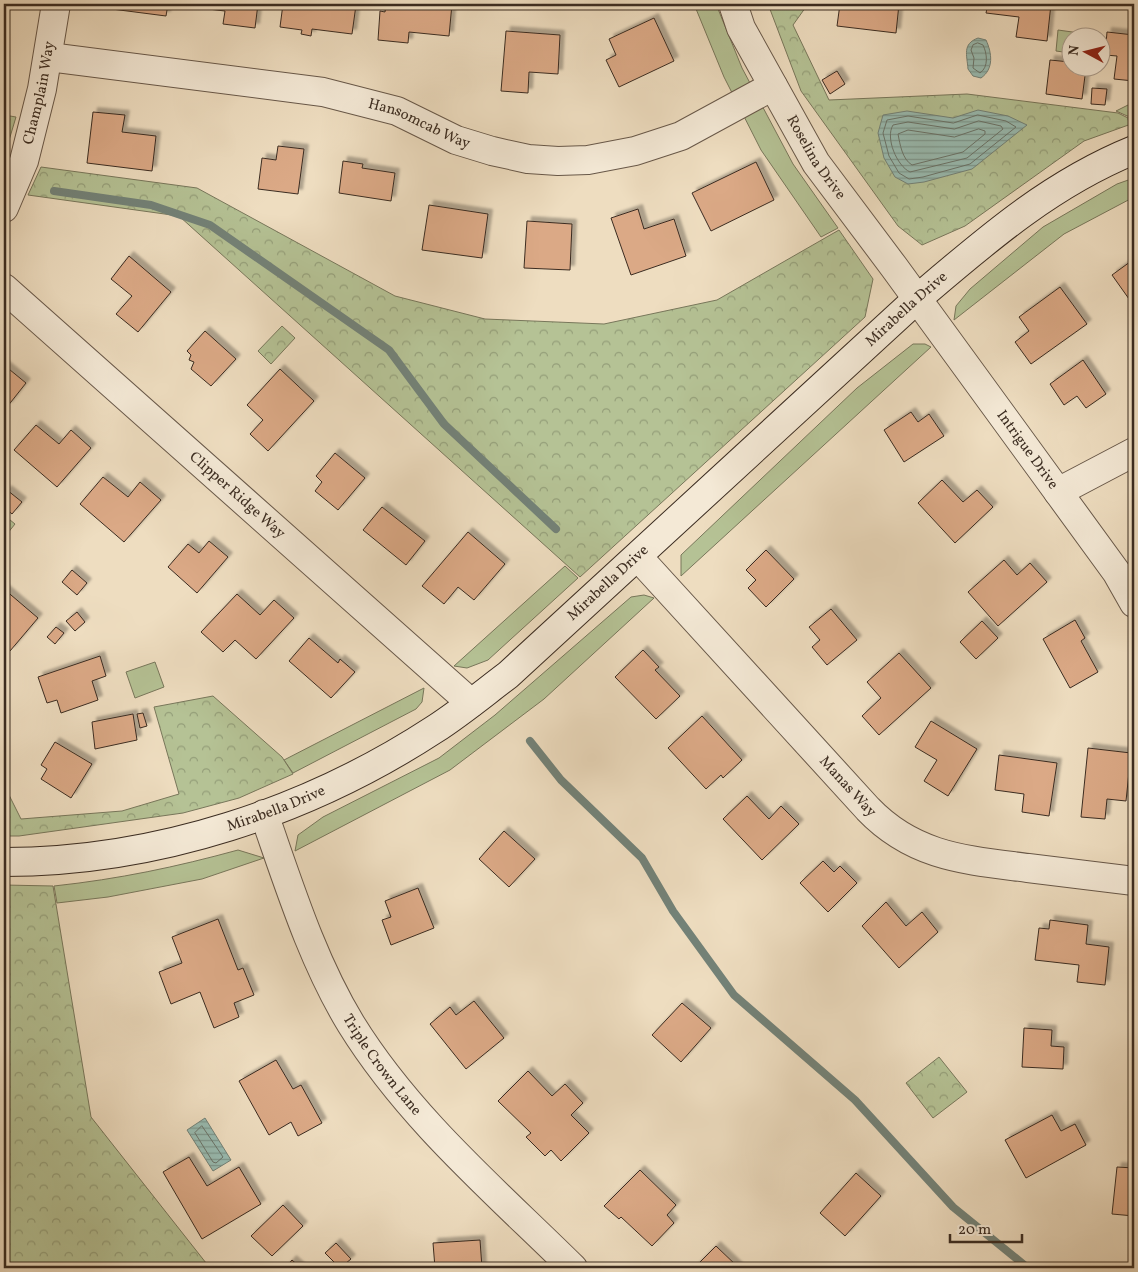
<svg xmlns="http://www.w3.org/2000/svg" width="1138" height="1272" viewBox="0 0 1138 1272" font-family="Vollkorn,serif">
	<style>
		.green { fill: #b5c295; stroke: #78775b }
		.forest { fill: url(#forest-crowns); stroke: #78775b }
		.water { fill: url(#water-rules); stroke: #738278 }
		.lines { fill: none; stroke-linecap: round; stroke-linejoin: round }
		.shore { stroke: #6a746a; stroke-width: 1 }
		.stream { stroke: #738278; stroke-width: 8 }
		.building { fill: #dba986; stroke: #3b2c21; filter: url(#shadow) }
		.street-casing { stroke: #685849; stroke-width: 30 }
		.secondary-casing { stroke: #3b2c21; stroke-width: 30 }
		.street { stroke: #f4e9d6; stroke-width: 28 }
		.secondary { stroke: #f4e9d6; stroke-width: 28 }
		.labels { text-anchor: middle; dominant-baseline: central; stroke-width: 4; stroke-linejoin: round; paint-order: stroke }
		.street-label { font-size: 15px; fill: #3b2c21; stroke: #f4e9d6 }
	</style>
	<defs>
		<pattern id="forest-crowns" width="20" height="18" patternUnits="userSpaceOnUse" patternTransform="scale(1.25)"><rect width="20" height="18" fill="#b5c295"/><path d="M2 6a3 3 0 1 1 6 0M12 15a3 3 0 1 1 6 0" fill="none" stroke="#949e79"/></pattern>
		<pattern id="water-rules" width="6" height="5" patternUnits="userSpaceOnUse" patternTransform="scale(1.25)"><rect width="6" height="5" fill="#99bcb2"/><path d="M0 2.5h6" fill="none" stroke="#7e9990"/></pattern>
		<filter id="shadow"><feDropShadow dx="4.5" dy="-4.5" stdDeviation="1" flood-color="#0004"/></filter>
	</defs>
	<rect width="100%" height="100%" fill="#eeddc0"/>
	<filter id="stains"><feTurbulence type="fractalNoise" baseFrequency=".004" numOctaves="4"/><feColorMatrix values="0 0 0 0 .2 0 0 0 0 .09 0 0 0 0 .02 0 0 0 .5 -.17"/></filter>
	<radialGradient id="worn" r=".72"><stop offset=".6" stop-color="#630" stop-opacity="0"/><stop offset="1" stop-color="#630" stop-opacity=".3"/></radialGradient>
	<path class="green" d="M694,4H716L742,68L793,164L838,228L821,237L761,150L724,77Z
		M1058,30L1094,35L1093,37L1070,38V53L1056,51Z
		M1134,102V119L1116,111Z
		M1134,178V197L1064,234L954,320L956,306L970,289L1043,227L1117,184Z
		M913,344H925L931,347L681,576V555L857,388Z
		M565,566L578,578L488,660L467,668L454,666Z
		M644,595L654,598L544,699L450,770L295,851L298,835L323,817L439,758L495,715L631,597Z
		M155,662L164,687L135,698L126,672Z
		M424,688L422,702L416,709L293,773L284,760Z
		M238,850L264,858L202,879L108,897L57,903L54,886C119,879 176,867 238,850Z"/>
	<path class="forest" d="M768,4H808L793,25L829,100L967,94L1118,113L1134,121V123L1084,141L965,226L922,245L898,226L801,91Z
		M4,115L16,117L4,157Z
		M41,167L197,188L395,296L485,319L604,324L717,300L839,230L873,279L865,317L580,577L179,216L28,195Z
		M282,326L295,338L271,364L258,351Z
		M4,515L15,524L7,534L4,532Z
		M213,696L282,757L293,774L239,798L183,813L19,836H4V785L21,819L122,811L179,794L154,707Z
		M4,885L53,886L91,1117L210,1268H4Z
		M939,1057L967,1092L933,1118L906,1083Z"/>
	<path class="water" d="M978,38L986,40C992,53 994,69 981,78L973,76L968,69C967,55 962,44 978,38Z
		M978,110L1008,116L1027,125L972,169L924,182L908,184L895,177L884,158L878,133L883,115L907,111L953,118Z
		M205,1118L231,1160L213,1171L187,1130Z"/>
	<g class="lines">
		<path class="shore" d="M978,43L983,45C987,53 989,67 980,73L973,68L974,58L971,50L973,45Z
			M978,115L1006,121L1016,127L970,164L923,177L909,179L899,173L889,156L883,133L887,120L908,116L953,123Z
			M979,121L1001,126L1003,129L967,158L910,172C897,166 885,138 893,125L908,122L954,129Z
			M979,129L985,131V134L963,152L912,165C902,159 900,144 898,134L908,130L954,137Z
			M202,1126L223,1157L216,1163L213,1162L195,1133Z"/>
		<path class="stream" d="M54,191L151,205L210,225L389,350L444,424L556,529
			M530,741L561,780L642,858L673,911L734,995L855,1100L953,1207L1028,1268"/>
	</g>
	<path class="building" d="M104,4H168L166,16L104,8Z
		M208,4H258L255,28L223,24L225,11L208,9Z
		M283,4L356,5L352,34L312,29L311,36L301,34L302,30L280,27Z
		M386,4H452L449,36L409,32L408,43L378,40L380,11L385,12Z
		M840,4H899L896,33L837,26Z
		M988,4H1051L1047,41L1016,37L1019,17L986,13Z
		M654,18L674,61L619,87L606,60L616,55L609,39Z
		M506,31L560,35L558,74L529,72L528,93L501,91Z
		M1107,32L1134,35V81L1114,79L1117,56L1105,55Z
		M1050,60L1070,62V68H1086L1082,99L1046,94Z
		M837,71L845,84L830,94L822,80Z
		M1092,88L1107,89L1105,105L1091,104Z
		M93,112L125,115L122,132L156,136L152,171L87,163Z
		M278,146L304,149L298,194L258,189L262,158L276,160Z
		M343,161L363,164L362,168L395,173L391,201L339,193Z
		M756,162L774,200L711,231L692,193Z
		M429,205L488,214L482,258L422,250Z
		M638,209L644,229L674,219L686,256L631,275L611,218Z
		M527,221L572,224L570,270L524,268Z
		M129,256L171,292L138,332L116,314L132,296L111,279Z
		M1134,259V306L1112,275Z
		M1060,287L1087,324L1031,364L1015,342L1029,331L1019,317Z
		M205,331L236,359L211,386L191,369L194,362L189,360L191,355L187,351Z
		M1083,360L1106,394L1086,408L1077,396L1064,405L1050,384Z
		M4,365L26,383L7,407L4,404Z
		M280,369L314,401L268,451L250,434L263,420L247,405Z
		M911,412L918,422L929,414L944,436L904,462L884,430Z
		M36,425L59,444L71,430L91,448L57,487L14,450Z
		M335,453L365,478L338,510L315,491L322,482L316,476Z
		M103,477L128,497L140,482L161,500L124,542L80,504Z
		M942,480L963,502L977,490L993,507L955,543L918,503Z
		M7,490L22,502L12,514L4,507V494Z
		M382,507L425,541L406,565L363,530Z
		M468,532L505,564L474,600L458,587L444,604L422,586Z
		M209,541L228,557L197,593L168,567L188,544L199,553Z
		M766,550L794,579L766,607L748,588L756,580L746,570Z
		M1004,560L1017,575L1030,563L1047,582L998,626L968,592Z
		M72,570L87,583L77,595L62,582Z
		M4,589L38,618L10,651L4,646Z
		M237,594L260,615L274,600L294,618L256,659L235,640L223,652L201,632Z
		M831,609L857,640L827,665L812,647L820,640L809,627Z
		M77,612L85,622L75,631L66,621Z
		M1075,620L1085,638L1081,641L1098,672L1070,688L1043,639Z
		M982,621L998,638L976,659L960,642Z
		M56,627L64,633L55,644L47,637Z
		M309,638L338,663L340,659L355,672L331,698L289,661Z
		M643,650L659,667L655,670L680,696L656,719L615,677Z
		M899,653L931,688L879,735L862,716L881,698L867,682Z
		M100,656L106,676L92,681L98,700L61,713L57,700L47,703L38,677Z
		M143,713L147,726L140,728L137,714Z
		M133,714L137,740L95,749L92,722Z
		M702,716L742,760L723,778L721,775L706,789L668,748Z
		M931,721L977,749L948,796L924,781L937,760L915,747Z
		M55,742L92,764L71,798L41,779L47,769L41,765Z
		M1088,748L1131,753L1126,801L1107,799L1105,819L1081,817Z
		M999,755L1057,763L1049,816L1022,812L1024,794L995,790Z
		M747,796L769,819L781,806L799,824L762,860L723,819Z
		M504,831L535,859L509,887L479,859Z
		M823,861L834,872L840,866L857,883L828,912L800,883Z
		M418,888L434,928L391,945L382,920L391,917L385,901Z
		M886,902L906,926L922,912L938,932L899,968L862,926Z
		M218,919L238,970L243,968L254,995L234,1003L239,1017L214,1028L200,992L171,1004L159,972L182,963L172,937Z
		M1050,920L1088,925L1086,944L1109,947L1105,985L1077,982L1079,965L1035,960L1039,928L1049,929Z
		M474,1001L504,1038L466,1069L430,1024L450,1007L456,1015Z
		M682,1003L711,1028L681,1062L652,1035Z
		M1024,1028L1052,1030L1051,1046L1064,1047L1063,1069L1022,1067Z
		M276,1060L293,1089L301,1085L322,1123L298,1136L291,1122L269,1135L239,1081Z
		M528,1071L552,1096L565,1084L583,1103L571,1115L589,1133L561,1161L551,1150L545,1156L526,1137L531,1133L498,1101Z
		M1052,1115L1061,1131L1075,1124L1086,1145L1026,1178L1005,1140Z
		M189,1157L207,1186L239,1167L261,1204L202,1239L163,1172Z
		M1117,1167L1134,1168V1216L1112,1214Z
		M640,1170L676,1205L667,1215L674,1223L652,1246L621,1217L619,1219L604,1206Z
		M856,1173L881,1196L845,1236L820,1213Z
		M283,1205L303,1226L272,1256L251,1236Z
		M480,1240L482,1268H429H435L433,1243Z
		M336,1243L351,1259L340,1268L325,1253Z
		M716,1246L739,1268H694Z
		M292,1260L301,1268H285Z"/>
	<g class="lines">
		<defs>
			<g id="street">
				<path id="s1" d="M733,4L741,28L816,163L894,267L1058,492L1117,573L1134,603"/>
				<path id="s2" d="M49,57L323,92L397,111L456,140L492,151L528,159L558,161L588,160L635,151L681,136L773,86"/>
				<path id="s3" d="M4,208L24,161L42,89L56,4"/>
				<path id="s4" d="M4,288L471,703"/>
				<path d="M1058,492L1134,452"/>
				<path id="s5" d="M638,557L868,809C914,857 966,860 1028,868C1063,872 1099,877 1134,881"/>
				<path id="s6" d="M264,814C289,885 312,960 351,1024C409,1118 495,1191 573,1268"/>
			</g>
			<g id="secondary">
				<path id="s7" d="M4,862C156,862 308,812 435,729C460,713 484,693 508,675L917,299C985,241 1050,184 1134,150"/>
			</g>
		</defs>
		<use href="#street" class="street-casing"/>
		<use href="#secondary" class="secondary-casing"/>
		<use href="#street" class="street"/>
		<use href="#secondary" class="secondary"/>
	</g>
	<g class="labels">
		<g class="street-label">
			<text stroke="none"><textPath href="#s3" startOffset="121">Champlain Way</textPath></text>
			<text stroke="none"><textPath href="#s2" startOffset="378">Hansomcab Way</textPath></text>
			<text stroke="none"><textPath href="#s1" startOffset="175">Roselina Drive</textPath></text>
			<text stroke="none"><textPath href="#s7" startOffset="1089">Mirabella Drive</textPath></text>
			<text stroke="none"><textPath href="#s1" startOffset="536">Intrigue Drive</textPath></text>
			<text stroke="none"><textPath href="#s4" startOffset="312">Clipper Ridge Way</textPath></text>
			<text stroke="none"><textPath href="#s7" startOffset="684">Mirabella Drive</textPath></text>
			<text stroke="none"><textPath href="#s5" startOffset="311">Manas Way</textPath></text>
			<text stroke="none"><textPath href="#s7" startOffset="279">Mirabella Drive</textPath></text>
			<text stroke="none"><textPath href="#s6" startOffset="279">Triple Crown Lane</textPath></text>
		</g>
	</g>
	<rect width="1138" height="1272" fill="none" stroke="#eeddc0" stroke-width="20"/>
	<rect x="5" y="5" width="1128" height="1262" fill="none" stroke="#3b2c21" stroke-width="2.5"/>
	<rect x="10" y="10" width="1118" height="1252" fill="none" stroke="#3b2c21"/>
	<g transform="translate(1086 52) rotate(277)"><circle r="24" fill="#f4e9d6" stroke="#aa9d8e"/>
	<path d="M0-4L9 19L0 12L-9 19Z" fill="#8f2418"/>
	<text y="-8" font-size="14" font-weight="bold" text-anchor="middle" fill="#3b2c21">N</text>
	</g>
	<path d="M950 1234v8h72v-8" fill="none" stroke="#3b2c21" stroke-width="2.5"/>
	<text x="958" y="1234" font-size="15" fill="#3b2c21" stroke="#f4e9d6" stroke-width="4" paint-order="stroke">20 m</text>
	<rect width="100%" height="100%" filter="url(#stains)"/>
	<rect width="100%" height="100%" fill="url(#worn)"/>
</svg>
